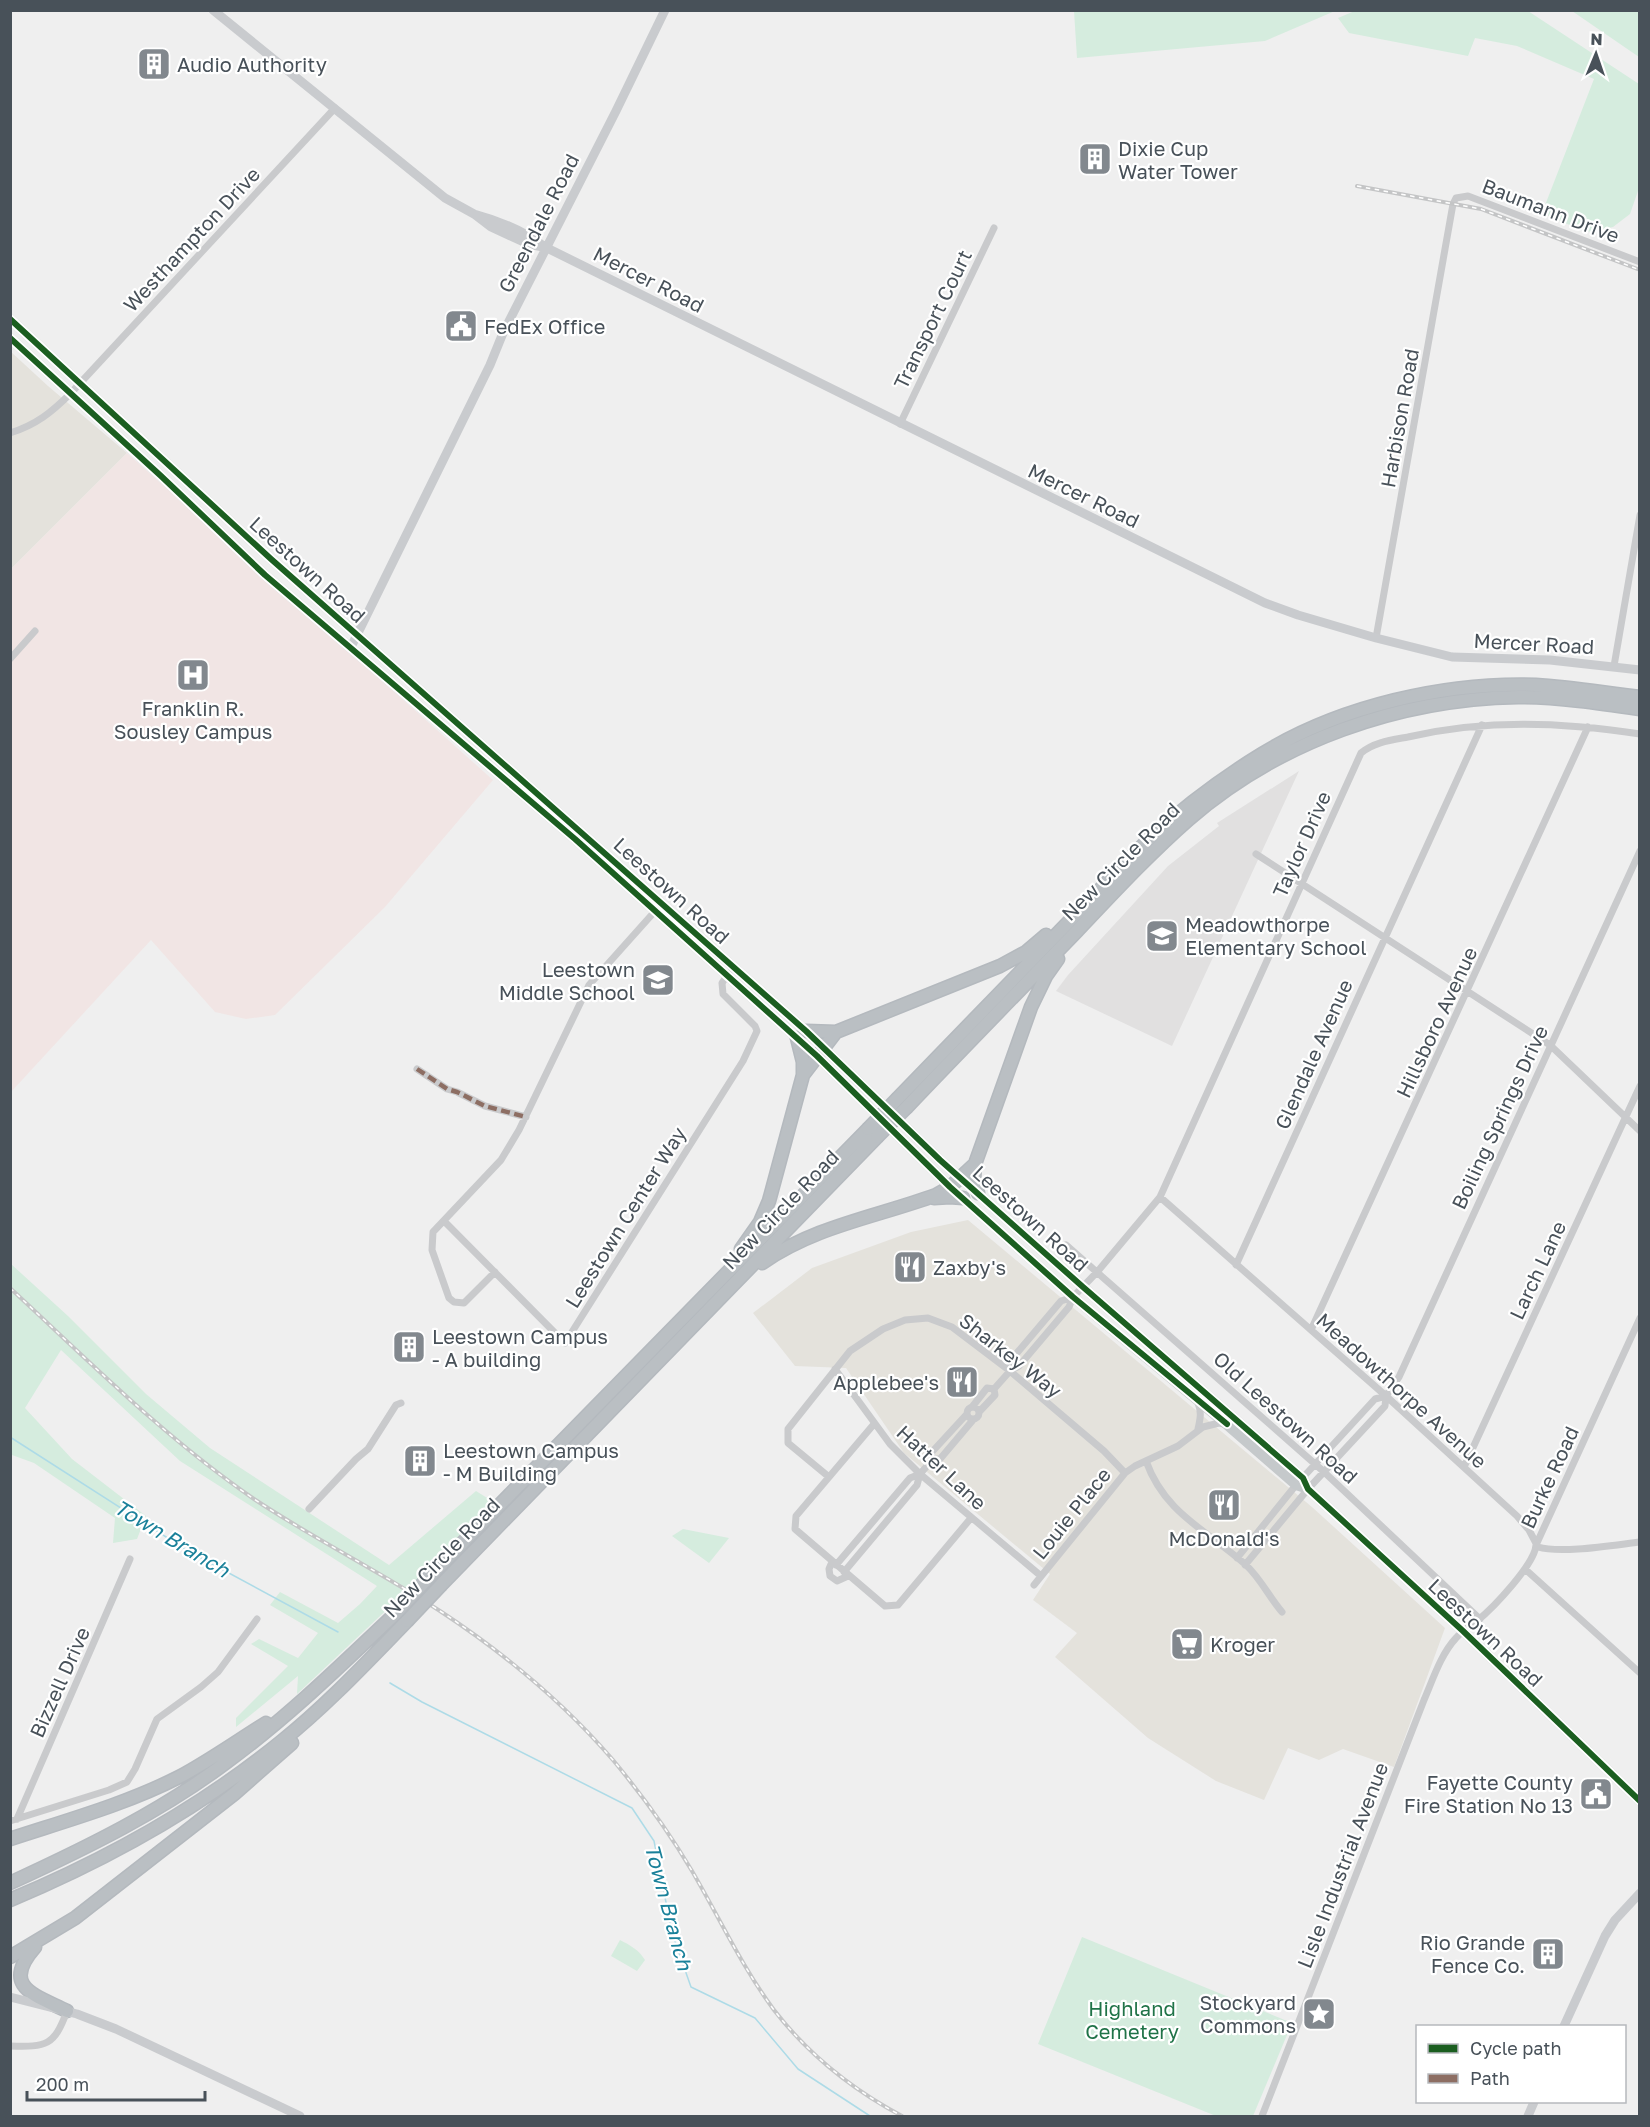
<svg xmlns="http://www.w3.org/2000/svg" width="1650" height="2127" viewBox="0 0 1650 2127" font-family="'Golos Text',sans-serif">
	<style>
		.commercial { fill: #e4e2dc }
		.education { fill: #e1e0e0 }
		.medical { fill: #f1e5e4 }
		.green { fill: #d5ecde }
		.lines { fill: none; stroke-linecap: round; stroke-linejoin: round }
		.stream { stroke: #addbe7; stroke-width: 1.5 }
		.highway-casing { stroke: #b4b9be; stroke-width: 15 }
		.street { stroke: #c9cacc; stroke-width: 7 }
		.secondary { stroke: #c9cbce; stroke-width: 9 }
		.primary { stroke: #c5c9cb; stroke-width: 10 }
		.highway { stroke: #babfc3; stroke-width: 12 }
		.rail-casing { stroke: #c4c5c6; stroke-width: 4 }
		.rail { stroke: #fff; stroke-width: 1.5; stroke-dasharray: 4.5; stroke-linecap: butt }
		.highway-bridge-casing { stroke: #b4b9be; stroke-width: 15; stroke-linecap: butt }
		.highway-bridge { stroke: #babfc3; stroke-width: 12 }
		.quiet { stroke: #8d6e63; stroke-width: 4.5; stroke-dasharray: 9 4.5; stroke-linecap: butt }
		.cycleway-casing { stroke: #fff; stroke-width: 10 }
		.cycleway { stroke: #1b5e20; stroke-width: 6 }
		.labels { text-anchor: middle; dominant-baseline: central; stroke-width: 4.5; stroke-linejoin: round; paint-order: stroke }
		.poi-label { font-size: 20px; fill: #485159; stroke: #fff; text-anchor: start }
		.street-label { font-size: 20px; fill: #485159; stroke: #fff }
		.park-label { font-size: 20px; fill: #207348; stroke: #fff }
		.water-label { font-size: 21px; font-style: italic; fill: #1a819a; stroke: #fff }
	</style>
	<rect width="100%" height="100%" fill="#efefef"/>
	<path class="commercial" d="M10,351L48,386L127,453L11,569Z
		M968,1220L1312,1507L1445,1628L1394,1767L1343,1749L1319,1760L1288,1748L1264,1800L1216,1781L1148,1738L1055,1657L1077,1633L1033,1600L1050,1574L904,1453L846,1368L795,1366L753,1313L812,1268L911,1232Z"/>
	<path class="education" d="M1299,771L1172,1046L1056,991L1068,975L1168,866L1219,826L1217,823Z"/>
	<path class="medical" d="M127,453L493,780L385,907L275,1015L246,1019L215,1012L151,940L11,1092V569Z"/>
	<path class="green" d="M1357,10L1528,11L1639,84V188L1630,214L1613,227L1586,232L1542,213L1594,79L1517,46L1475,38L1468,56L1349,33L1338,18Z
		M1074,11V10L1335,11L1265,41L1077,58Z
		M1572,11H1639V57Z
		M11,1264L68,1316L146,1394L210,1448L389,1565L476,1491L492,1501L412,1586L297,1694L298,1676L236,1727V1718L288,1666L251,1644L259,1639L298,1658L318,1633L270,1605L280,1592L338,1623L360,1604L377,1586L180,1461L61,1350L25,1408L72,1459L146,1516L137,1539L113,1543L115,1518L34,1463L12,1455L11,1457Z
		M683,1529L729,1538L709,1563L672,1536Z
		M1082,1937L1292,2023L1253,2116H1216L1038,2044Z
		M620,1940C630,1945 639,1950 645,1960L637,1971L611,1956Z"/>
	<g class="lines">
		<path class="stream" d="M10,1437L188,1551L338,1632
			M390,1683L422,1702L632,1808L654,1841L672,1933L691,1987L755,2018L798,2069L870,2116"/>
		<defs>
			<path id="highway" d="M806,1031L836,1032
				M803,1075L836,1032L1000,966L1026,952L1046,935
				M898,1098L1149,839C1184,807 1221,779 1262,754C1340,706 1445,682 1536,685C1570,687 1605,693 1640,697
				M907,1107C963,1048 1020,990 1077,931C1113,893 1149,854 1189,819C1279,741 1399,699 1518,697C1558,697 1599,703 1640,709
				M978,1193L974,1180L975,1164L1031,1007L1046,976L1058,959
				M934,1198L950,1197L963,1198
				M741,1249L760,1222L769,1201L803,1075V1062L797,1038
				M762,1263C815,1226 876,1217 936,1195L950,1187L975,1164
				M426,1580L868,1129
				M441,1585L877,1137
				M10,1839C68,1820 126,1804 179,1777C209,1761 237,1741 266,1723
				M10,1883C86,1848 162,1811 228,1761C288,1717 341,1665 395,1614
				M10,1900C108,1859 200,1808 282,1741C327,1705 367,1662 407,1621
				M35,1947C0,1987 35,1995 67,2011
				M10,1957L75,1918L234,1794L292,1743"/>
		</defs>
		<use href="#highway" class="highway-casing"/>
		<path class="street" d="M900,424L994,228
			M10,433C36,425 52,412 71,393L335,108
			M1376,638L1453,204L1456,198L1468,196L1640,262
			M10,659L35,631
			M1614,666L1640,515
			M1256,854L1550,1045L1640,1131
			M417,1069L447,1089L457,1092L485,1106L526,1117
			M1160,1197L1386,1396L1517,1516L1529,1530L1538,1547C1561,1554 1614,1545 1640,1542
			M444,1221L565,1343L743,1061L757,1031L755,1026L723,994L722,983L729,973
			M1066,1245L1323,1471L1480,1619
			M1236,1265L1482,725
			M495,1272L464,1303L454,1302L449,1298L432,1250L433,1232L501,1160L519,1130L589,985L656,910
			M1073,1297L1098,1271L1160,1197L1361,753C1374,742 1392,740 1408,737C1486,719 1561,722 1640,734
			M1311,1330L1588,727
			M835,1369L890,1444L920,1474L1041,1576
			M967 1413a6 6 0 1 1 12 0a6 6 0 1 1-12 0Z
			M972,1407L987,1388L994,1389
			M979,1412L995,1395L994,1389L1010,1371L1019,1366L1069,1307L1073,1297L1061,1301L1011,1360L1010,1371
			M874,1424L796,1516L795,1529L885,1606L898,1605L971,1518
			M1198,1429C1200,1420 1202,1412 1198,1403
			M933,1459L931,1453L966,1415
			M1146,1461C1165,1514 1207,1530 1246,1565C1261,1579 1269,1597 1282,1612
			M1464,1467L1640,1086
			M829,1477L788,1443V1429L850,1351L883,1329L905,1320L928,1318L952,1327L1010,1371L1104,1451L1125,1473
			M309,1509L356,1459L368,1449L396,1405L401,1403
			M1237,1558L1296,1485L1375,1399L1386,1396
			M832,1562L829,1569L830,1576L837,1581L848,1576
			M836,1565L910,1478L920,1474
			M1245,1565L1308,1489L1385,1406L1386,1396L1399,1377L1640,851
			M1525,1569L1640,1673
			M844,1572L917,1485L920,1474L933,1459H940L973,1420
			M1034,1585L1125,1473L1135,1466L1178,1446L1203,1427L1219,1423L1224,1424
			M17,1819L130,1559
			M10,1821L109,1790L127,1782L135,1769L157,1719L201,1687L218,1672L257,1619
			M10,2046C47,2047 54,2046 67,2011
			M1262,2116L1424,1700C1433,1679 1441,1654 1456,1638C1462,1631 1470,1626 1477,1621C1493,1608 1535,1564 1536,1545L1640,1318"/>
		<path class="secondary" d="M213,10L445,198L474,214L491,227L528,244L543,247
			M474,214C500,221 524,231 545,247L1265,603L1298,615L1376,638L1452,657L1550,660L1640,670
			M351,647L490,365L503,333L616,111L665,10
			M10,1997L77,2014L116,2029L300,2116
			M1564,2026L1605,1936L1615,1920L1640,1893
			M1528,2116L1534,2102"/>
		<path class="primary" d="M10,319L271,559L806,1031L940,1160L1083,1287L1303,1478L1308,1489L1463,1631L1640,1801
			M10,338L161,476L265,575L575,839L817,1056L950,1187L1073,1297L1227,1425L1296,1485L1308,1489"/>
		<use href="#highway" class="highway"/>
		<defs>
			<path id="rail" d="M1357,186L1481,209L1640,270
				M10,1288C89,1361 165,1438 254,1499C314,1539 379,1571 440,1611C504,1653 563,1702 613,1760C642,1795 669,1832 692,1871C719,1917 742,1967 774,2010C808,2054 853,2090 902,2116"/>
		</defs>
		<use href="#rail" class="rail-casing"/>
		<use href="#rail" class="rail"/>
		<defs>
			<path id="highway-bridge" d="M868,1129L898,1098
				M877,1137L907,1107
				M395,1614L426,1580
				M407,1621L441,1585"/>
		</defs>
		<use href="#highway-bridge" class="highway-bridge-casing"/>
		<use href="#highway-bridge" class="highway-bridge"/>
		<path class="quiet" d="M417,1069L447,1089L457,1092L485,1106L526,1117"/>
		<defs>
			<path id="cycleway" d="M10,319L271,559L806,1031L940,1160L1083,1287L1303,1478L1308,1489L1463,1631L1640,1801
				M10,338L161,476L265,575L575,839L817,1056L950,1187L1073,1297L1227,1424"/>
		</defs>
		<use href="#cycleway" class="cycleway-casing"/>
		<use href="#cycleway" class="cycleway"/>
	</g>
	<defs>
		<symbol id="building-square" viewBox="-11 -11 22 22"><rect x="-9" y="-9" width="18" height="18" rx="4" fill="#82888e" stroke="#fff"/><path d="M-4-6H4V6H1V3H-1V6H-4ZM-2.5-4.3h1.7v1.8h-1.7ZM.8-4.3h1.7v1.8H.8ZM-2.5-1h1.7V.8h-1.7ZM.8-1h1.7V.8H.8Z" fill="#fff"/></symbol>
		<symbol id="civic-square" viewBox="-11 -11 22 22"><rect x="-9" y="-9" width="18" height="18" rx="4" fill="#82888e" stroke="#fff"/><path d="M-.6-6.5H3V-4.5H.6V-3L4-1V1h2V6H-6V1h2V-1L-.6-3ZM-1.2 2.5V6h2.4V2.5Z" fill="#fff"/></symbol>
		<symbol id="hospital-square" viewBox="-11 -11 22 22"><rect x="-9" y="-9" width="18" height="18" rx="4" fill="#82888e" stroke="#fff"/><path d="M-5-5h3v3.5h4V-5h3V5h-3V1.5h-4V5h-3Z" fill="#fff"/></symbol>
		<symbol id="school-square" viewBox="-11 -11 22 22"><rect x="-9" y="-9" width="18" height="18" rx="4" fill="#82888e" stroke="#fff"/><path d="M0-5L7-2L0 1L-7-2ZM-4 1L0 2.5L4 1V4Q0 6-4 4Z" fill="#fff"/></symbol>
		<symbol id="restaurant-square" viewBox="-11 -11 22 22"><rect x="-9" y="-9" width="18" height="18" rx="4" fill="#82888e" stroke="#fff"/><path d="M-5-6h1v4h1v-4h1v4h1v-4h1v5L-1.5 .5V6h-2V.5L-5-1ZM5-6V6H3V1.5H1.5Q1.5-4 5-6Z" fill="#fff"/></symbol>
		<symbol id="supermarket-square" viewBox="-11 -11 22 22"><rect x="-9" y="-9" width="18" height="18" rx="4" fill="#82888e" stroke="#fff"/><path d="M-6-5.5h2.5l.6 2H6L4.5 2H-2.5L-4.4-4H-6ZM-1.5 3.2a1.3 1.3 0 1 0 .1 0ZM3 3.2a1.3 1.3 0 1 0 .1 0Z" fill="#fff"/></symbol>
		<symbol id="sight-square" viewBox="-11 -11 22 22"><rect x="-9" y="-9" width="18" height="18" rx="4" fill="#82888e" stroke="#fff"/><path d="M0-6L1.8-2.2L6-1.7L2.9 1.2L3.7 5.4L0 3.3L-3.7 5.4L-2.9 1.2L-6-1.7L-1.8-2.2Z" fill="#fff"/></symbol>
	</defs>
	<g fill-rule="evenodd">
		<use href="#building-square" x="135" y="45" width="38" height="38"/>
		<use href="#building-square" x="1076" y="140" width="38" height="38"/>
		<use href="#civic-square" x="442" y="307" width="38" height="38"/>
		<use href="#hospital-square" x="174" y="656" width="38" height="38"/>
		<use href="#school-square" x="1143" y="917" width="38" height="38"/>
		<use href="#school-square" x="639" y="961" width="38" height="38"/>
		<use href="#restaurant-square" x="891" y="1248" width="38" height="38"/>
		<use href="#building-square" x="390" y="1328" width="38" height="38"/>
		<use href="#restaurant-square" x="943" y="1363" width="38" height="38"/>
		<use href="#building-square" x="401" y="1442" width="38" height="38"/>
		<use href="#restaurant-square" x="1205" y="1486" width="38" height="38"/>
		<use href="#supermarket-square" x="1168" y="1625" width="38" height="38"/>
		<use href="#civic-square" x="1577" y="1775" width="38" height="38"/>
		<use href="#building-square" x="1529" y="1935" width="38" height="38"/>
		<use href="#sight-square" x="1300" y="1995" width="38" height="38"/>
	</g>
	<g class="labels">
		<g class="poi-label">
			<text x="177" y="64">Audio Authority</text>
			<text x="1118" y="148">Dixie Cup<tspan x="1118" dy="23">Water Tower</tspan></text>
			<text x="484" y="326">FedEx Office</text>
			<text x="193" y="708" text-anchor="middle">Franklin R.<tspan x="193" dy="23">Sousley Campus</tspan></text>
			<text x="1185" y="924">Meadowthorpe<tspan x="1185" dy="23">Elementary School</tspan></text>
			<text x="635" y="969" text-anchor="end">Leestown<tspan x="635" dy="23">Middle School</tspan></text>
			<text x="933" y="1267">Zaxby's</text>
			<text x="432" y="1336">Leestown Campus<tspan x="432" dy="23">- A building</tspan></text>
			<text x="939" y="1382" text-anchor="end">Applebee's</text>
			<text x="443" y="1450">Leestown Campus<tspan x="443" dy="23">- M Building</tspan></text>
			<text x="1224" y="1538" text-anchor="middle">McDonald's</text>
			<text x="1210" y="1644">Kroger</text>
			<text x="1573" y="1782" text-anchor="end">Fayette County<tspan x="1573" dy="23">Fire Station No 13</tspan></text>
			<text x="1525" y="1942" text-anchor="end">Rio Grande<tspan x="1525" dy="23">Fence Co.</tspan></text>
			<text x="1296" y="2002" text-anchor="end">Stockyard<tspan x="1296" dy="23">Commons</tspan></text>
		</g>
		<g class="street-label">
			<text transform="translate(1551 210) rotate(21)">Baumann Drive</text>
			<text transform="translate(538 223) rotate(-63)">Greendale Road</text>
			<text transform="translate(191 239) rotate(-47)">Westhampton Drive</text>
			<text transform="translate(649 279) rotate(27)">Mercer Road</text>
			<text transform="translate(932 319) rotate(-64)">Transport Court</text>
			<text transform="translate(1399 418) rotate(-80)">Harbison Road</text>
			<text transform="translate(1084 495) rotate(26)">Mercer Road</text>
			<text transform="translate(308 569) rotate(42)">Leestown Road</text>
			<text transform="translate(1534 643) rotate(3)">Mercer Road</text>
			<text transform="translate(1301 844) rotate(-66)">Taylor Drive</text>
			<text transform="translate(1120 861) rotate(-45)">New Circle Road</text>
			<text transform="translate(672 890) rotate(42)">Leestown Road</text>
			<text transform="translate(1436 1022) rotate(-65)">Hillsboro Avenue</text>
			<text transform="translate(1313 1054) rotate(-66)">Glendale Avenue</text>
			<text transform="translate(1499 1117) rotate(-65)">Boiling Springs Drive</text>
			<text transform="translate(780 1209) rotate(-46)">New Circle Road</text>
			<text transform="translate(625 1217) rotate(-58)">Leestown Center Way</text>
			<text transform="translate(1031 1218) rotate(42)">Leestown Road</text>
			<text transform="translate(1537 1270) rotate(-65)">Larch Lane</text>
			<text transform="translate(1011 1355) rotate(38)">Sharkey Way</text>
			<text transform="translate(1402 1390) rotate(42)">Meadowthorpe Avenue</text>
			<text transform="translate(1286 1417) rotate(42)">Old Leestown Road</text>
			<text transform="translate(942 1467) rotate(43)">Hatter Lane</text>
			<text transform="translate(1549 1477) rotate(-65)">Burke Road</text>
			<text transform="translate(1071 1513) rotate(-51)">Louie Place</text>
			<text transform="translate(441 1557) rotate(-46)">New Circle Road</text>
			<text transform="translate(1486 1632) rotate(43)">Leestown Road</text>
			<text transform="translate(59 1682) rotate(-66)">Bizzell Drive</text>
			<text transform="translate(1342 1865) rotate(-69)">Lisle Industrial Avenue</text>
		</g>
		<g class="park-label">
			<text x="1132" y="2008">Highland<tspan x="1132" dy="23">Cemetery</tspan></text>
		</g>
		<g class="water-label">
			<text transform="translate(172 1538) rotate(31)">Town Branch</text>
			<text transform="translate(669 1907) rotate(75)">Town Branch</text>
		</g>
	</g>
	<rect width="1650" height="2127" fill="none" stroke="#485159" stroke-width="24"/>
	<rect x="1416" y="2025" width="210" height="78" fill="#ffffff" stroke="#b6b9bd" stroke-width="1.5"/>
	<rect x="1428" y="2044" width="30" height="9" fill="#1b5e20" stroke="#b6b9bd" stroke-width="1.5"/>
	<text x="1470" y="2055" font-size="18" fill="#485159">Cycle path</text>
	<rect x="1428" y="2074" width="30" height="9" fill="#8d6e63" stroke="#b6b9bd" stroke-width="1.5"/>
	<text x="1470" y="2085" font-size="18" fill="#485159">Path</text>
	<g transform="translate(1596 54) rotate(2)" stroke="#ffffff" stroke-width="4.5" paint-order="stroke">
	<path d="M0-4.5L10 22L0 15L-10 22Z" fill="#485159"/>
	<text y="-9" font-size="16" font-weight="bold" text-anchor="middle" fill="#485159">N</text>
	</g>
	<path d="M27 2091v9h178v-9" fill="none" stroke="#485159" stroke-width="3"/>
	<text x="36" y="2091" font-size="18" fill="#485159" stroke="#ffffff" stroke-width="4.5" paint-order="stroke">200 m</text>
</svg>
